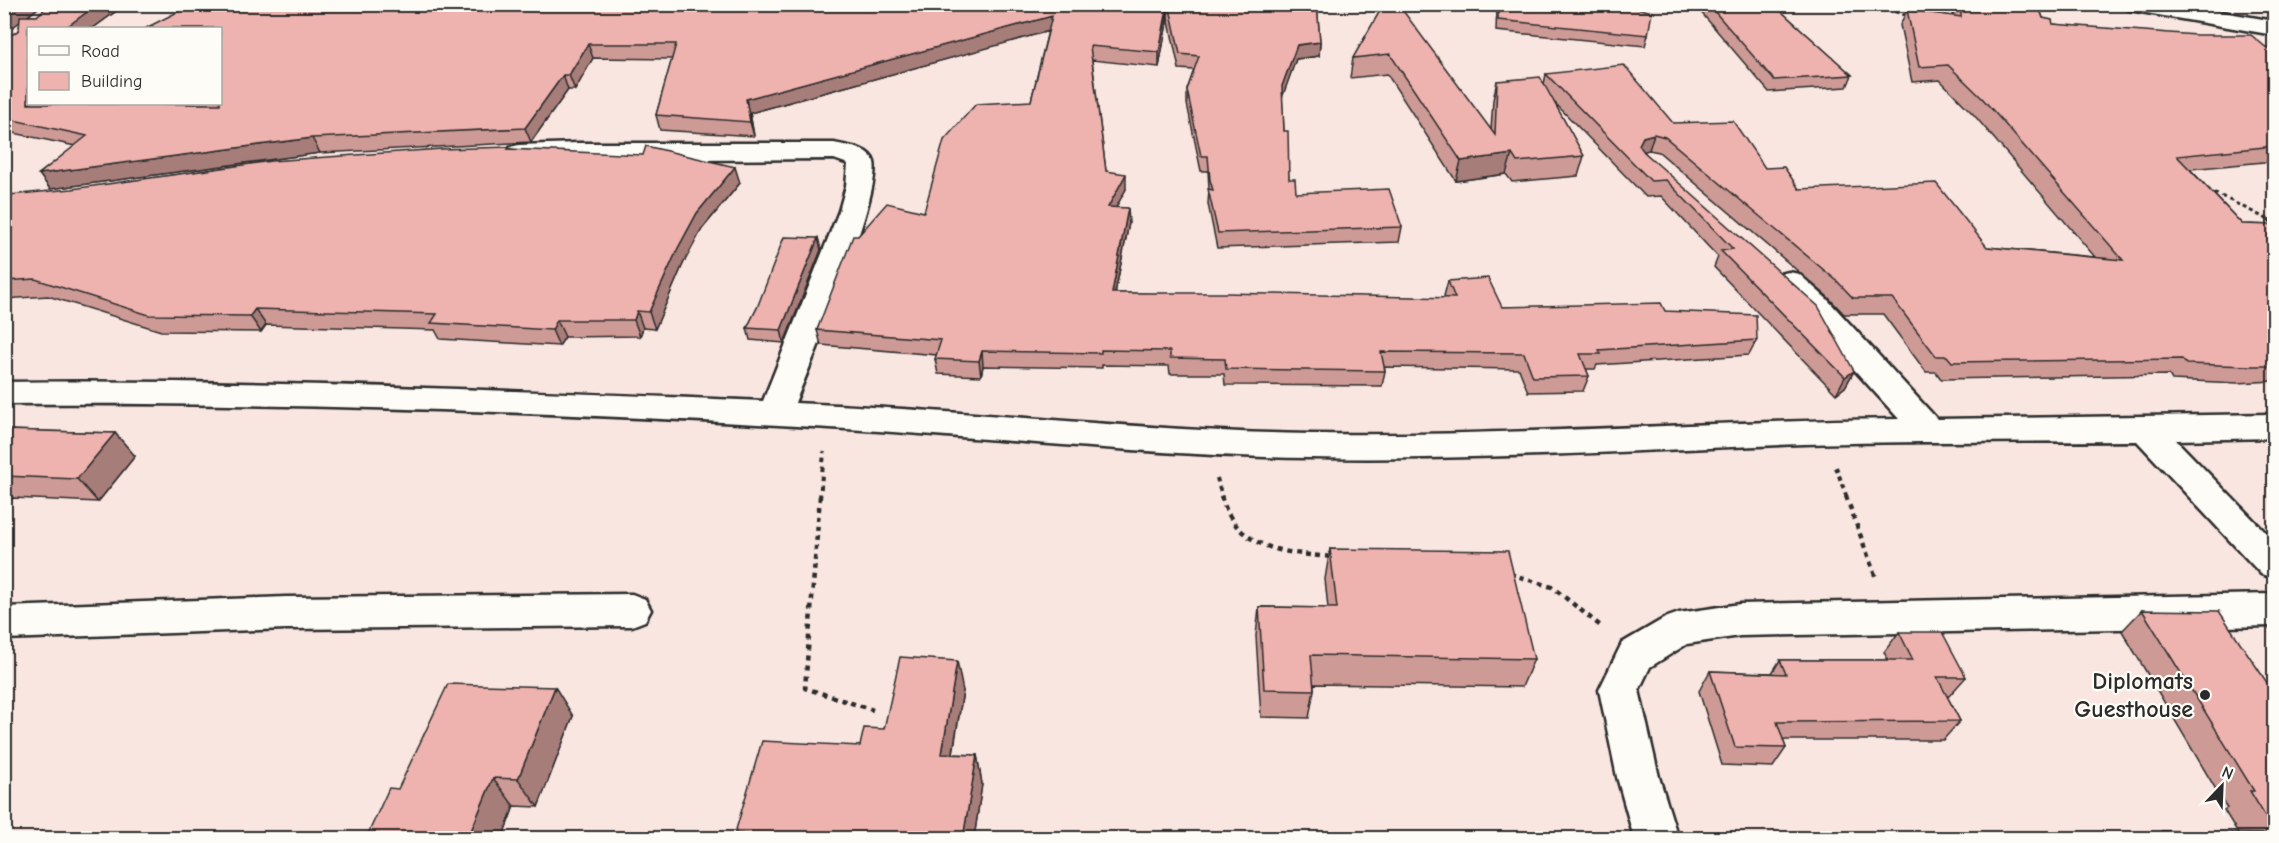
<svg xmlns="http://www.w3.org/2000/svg" width="2279" height="843" viewBox="0 0 2279 843" font-family="'Comic Neue',sans-serif">
	<style>
		.lines { fill: none; stroke-linecap: round; stroke-linejoin: round }
		.minor-casing { stroke: #2b2b2b; stroke-width: 5 }
		.path-far2 { stroke: #2b2b2b; stroke-width: 3; stroke-dasharray: 4 4; stroke-linecap: butt }
		.path-far1 { stroke: #2b2b2b; stroke-width: 4; stroke-dasharray: 4.5 4.5; stroke-linecap: butt }
		.path { stroke: #2b2b2b; stroke-width: 4.5; stroke-dasharray: 5 5; stroke-linecap: butt }
		.minor { fill: #fdfcf7; fill-rule: evenodd }
		.wall { fill: #ce9a96; stroke: #2b2b2b; stroke-width: 1.5 }
		.shaded-wall { fill: #a77d7a; stroke: #2b2b2b; stroke-width: 1.5 }
		.building { fill: #efb3af; stroke: #2b2b2b; stroke-width: 1.5 }
		.poi-dot { fill: #2b2b2b; stroke: #fdfcf7; stroke-width: 2 }
		.labels { text-anchor: middle; dominant-baseline: central; stroke-width: 4.5; stroke-linejoin: round; paint-order: stroke }
		.near-poi-label { font-size: 24px; font-weight: bold; fill: #2b2b2b; stroke: #fdfcf7; text-anchor: end }
	</style>
	<rect width="100%" height="100%" fill="#f9e6e1"/>
	<filter id="ink" filterUnits="userSpaceOnUse"><feTurbulence type="fractalNoise" baseFrequency=".0167" numOctaves="2"/><feDisplacementMap in="SourceGraphic" scale="12" xChannelSelector="R" yChannelSelector="G"/><feConvolveMatrix kernelMatrix="1 2 1 2 8 2 1 2 1" color-interpolation-filters="sRGB"/></filter>
	<g filter="url(#ink)">
		<g class="lines">
			<defs>
				<path id="minor" d="M2124,4H2177L2274,21V35L2135,11L2127,9Z
					M578,143H834C846,146 870,147 874,162C882,193 811,364 795,403C967,410 1139,431 1311,434C1507,437 1703,421 1899,419L1774,281L1779,274L1789,272L1799,274L1827,299L1937,419L2274,414V438L2176,440L2274,541V578L2261,574L2137,441C2026,442 1915,441 1804,444C1640,450 1476,461 1311,458C1151,456 990,437 830,428C555,412 280,402 4,404V382C258,379 510,391 763,401L839,211L846,186L848,164L834,159L519,161L510,159L506,153L510,147L519,145Z
					M632,594L645,599L651,610L645,621L632,626L286,629L4,639V607L286,597Z
					M2274,594V626L1740,636L1687,644L1650,667L1639,690L1659,777L1678,838H1634L1617,777L1599,690L1622,643L1665,618L1679,613L1740,604Z"/>
			</defs>
			<use href="#minor" class="minor-casing"/>
			<path class="path-far2" d="M1872,4L1908,16
				M2207,189L2271,221"/>
			<path class="path-far1" d="M2268,220L2274,223
				M1836,467L1847,498
				M1217,478L1222,498
				M820,498L824,452"/>
			<path class="path" d="M820,496L805,688L873,710
				M1221,496C1237,550 1284,553 1333,557
				M1846,496L1876,578
				M1510,574L1552,587L1603,628"/>
			<use href="#minor" class="minor"/>
		</g>
		<path class="wall" d="M4,4H43L28,16H37L50,4H126L93,28H28V104L193,4H1317L1320,42L1319,56L1296,59L1282,96L1284,131L1289,179L1296,193L1402,227L1399,242L1217,248L1208,204L1209,189L1208,171H1201L1187,104V90L1194,70L1179,69L1168,17L1159,67L1092,60L1106,171L1126,189L1116,207L1129,223L1115,293L1445,298L1444,296L1448,281L1502,307L1665,311L1757,340L1749,355L1597,365L1595,369H1586L1589,376L1583,391L1528,392L1519,369L1384,367L1385,371L1382,386L1225,385L1224,374H1170L1169,366L1102,365V368L983,366L981,376L938,374L935,359L937,355L821,345L817,330L858,236L924,212L1031,101L1048,31L750,113L754,136L660,130L656,115L672,59L593,58L575,90H568L531,142L320,153L50,189L39,174L75,146L4,131V40L19,30L20,22Z
			M1384,4L1491,130L1493,100L1497,81L1544,84L1546,74L1673,123L1765,168L1799,189L1987,247L2095,257L1974,115L1940,80L1912,82L1900,25L1907,10L1953,16L1954,4H2038L2043,18L2053,24L2274,54V161L2190,169L2242,224L2274,225V381L2237,383L2172,380L2169,375L1941,379L1936,372H1926L1883,314H1844L1828,297L1659,152L1649,150L1643,151L1854,371L1845,387L1836,394L1714,267L1718,257L1661,196L1646,197L1554,102L1584,156L1578,176L1512,182L1506,174L1456,181L1387,74L1350,78L1353,58Z
			M1497,4H1621L1648,35L1645,46L1496,31Z
			M1694,4H1773L1852,75L1847,87L1769,92Z
			M511,149L740,183L702,229L683,264L655,329L643,328L640,336L565,337L559,346L440,339L435,330L266,325L261,332L161,331L48,296L4,299V198Z
			M818,238L821,250L784,343L750,340L747,328L757,308Z
			M4,430L115,433L135,456L98,502L13,498L11,500H4Z
			M1330,549L1534,659L1522,687L1314,684V690L1309,718L1261,717L1256,636L1259,607L1328,608L1325,579Z
			M2142,610L2274,693V838H2152L2162,831L2238,833L2224,810L2227,808L2122,631Z
			M1899,632L1966,677L1949,696H1947L1960,721L1943,740H1783L1786,748L1773,767L1722,765L1699,691L1710,671L1772,673L1780,660H1888L1884,652Z
			M963,691L953,754L977,755L982,784L974,838H738L735,833L884,729Z
			M573,716L538,807L514,806L502,838H372L368,834L398,789Z"/>
		<path class="shaded-wall" d="M15,4H43L4,34V12Z
			M98,4H126L93,28H65Z
			M1169,4L1168,17L1159,67V52Z
			M1052,16L1053,30L750,113L754,136L750,122L746,99Z
			M1320,42L1319,56L1296,59L1281,101L1282,86L1297,45Z
			M588,44L593,58L575,90L569,75Z
			M563,75L568,90L531,142L525,128Z
			M1654,134L1649,150L1638,153L1639,145L1643,137Z
			M312,138L320,153L50,189L39,174Z
			M1512,154L1506,174L1456,181L1461,161Z
			M735,167L740,183L702,229L683,264L655,329L649,312L678,248L697,213Z
			M1126,174V189L1108,222V207Z
			M1128,208L1129,223L1112,308V293Z
			M818,238L821,250L784,343L781,330Z
			M255,309L266,325L261,332L250,316Z
			M637,311L643,328L640,336L634,320Z
			M557,320L565,337L559,346L552,330Z
			M982,351L983,366L981,376L979,361Z
			M1854,371L1845,387L1836,394L1845,377Z
			M115,433L135,456L98,502L77,479Z
			M4,490L13,498L11,500L4,494Z
			M957,661L963,691L948,782L942,754Z
			M555,687L573,716L538,807L518,779Z
			M977,755L982,784L974,838H963Z
			M493,778L514,806L502,838H468Z"/>
		<path class="building" d="M4,4H15L4,12Z
			M50,4H98L65,28H28V104H220V28H146L193,4H1168L1159,52L1090,46L1106,171L1126,174L1108,207L1128,208L1112,293H1226L1455,298L1448,281L1488,278L1502,307L1661,303L1665,311L1756,315L1757,340L1599,350L1601,354H1580L1589,376L1533,377L1524,353L1381,352L1385,371L1226,369L1225,359L1170,358V351L1101,350V353L982,351L979,361L935,359L941,340L817,330L853,236H858L887,203L924,212L944,140L976,104L1031,101L1052,16L746,99L750,122L656,115L676,44H588L569,75H563L525,128L312,138L39,174L87,136L4,118V51L9,48H4V40L19,30L20,16H37Z
			M1169,4H1317L1320,42L1297,45L1282,86L1284,131H1288L1289,179H1295L1296,193L1389,189L1402,227L1218,233L1208,189L1213,190L1210,180L1208,156H1201L1187,90L1199,56L1180,54Z
			M1384,4H1398L1495,135L1497,81L1540,77L1584,156L1517,162L1512,154L1461,161L1390,54L1353,58Z
			M1499,4H1621L1652,12L1648,35L1498,20Z
			M1708,4H1773L1852,75L1774,80Z
			M1961,4H2038L2043,18L2052,20L2053,24L2196,35H2251L2274,54V146L2177,156L2242,224L2274,225V366H2251L2186,364L2182,359L1952,362L1947,356H1936L1892,298H1853L1837,281L1665,137L1654,134L1643,137L1639,145L1644,152L1818,306L1854,371L1845,377L1721,251L1733,249L1666,180L1651,181L1546,74L1624,65L1673,123L1733,121L1765,168L1784,167L1799,189L1936,183L1987,247L2123,260L1983,99L1948,65L1919,67L1907,10L1961,17Z
			M646,146L735,167L697,213L678,248L649,312L637,311L634,320H557L552,330L431,323L437,314L255,309L250,316L149,315L35,279L4,281V198L9,195L72,189L271,161L441,149L510,147L508,149L643,155Z
			M784,237L818,238L781,330L747,328L757,308Z
			M4,430L115,433L77,479L4,476Z
			M1330,549L1508,551L1534,659L1311,655L1314,690L1264,689L1259,607L1337,608Z
			M2142,610L2219,611L2274,693V831L2250,791H2254Z
			M1899,632H1942L1966,677H1937L1960,721L1777,722L1786,748L1735,747L1710,671L1786,674L1780,660H1913Z
			M900,657L957,661L942,754L977,755L963,838H809L735,833L762,741L860,746L864,728L884,729Z
			M448,684L555,687L518,779L493,778L468,838H374L376,834H368L389,788L398,789Z
			M2162,831L2274,834V838H2166Z"/>
	</g>
	<circle class="poi-dot" cx="2205" cy="695" r="6"/>
	<g class="labels">
		<g class="near-poi-label">
			<text x="2193" y="681">Diplomats<tspan x="2193" dy="28">Guesthouse</tspan></text>
		</g>
	</g>
	<rect width="2279" height="843" fill="none" stroke="#fdfcf7" stroke-width="24"/>
	<rect x="12" y="12" width="2255" height="819" fill="none" stroke="#2b2b2b" stroke-width="2" filter="url(#ink)"/>
	<rect x="27" y="27" width="195" height="78" fill="#fdfcf7" stroke="#a9a8a5" stroke-width="1.5"/>
	<rect x="39" y="46" width="30" height="9" fill="#fdfcf7" stroke="#a9a8a5" stroke-width="1.5"/>
	<text x="81" y="57" font-size="18" fill="#2b2b2b">Road</text>
	<rect x="39" y="72" width="30" height="18" fill="#efb3af" stroke="#a9a8a5" stroke-width="1.5"/>
	<text x="81" y="87" font-size="18" fill="#2b2b2b">Building</text>
	<g transform="translate(2222 786) rotate(23)" stroke="#fdfcf7" stroke-width="4.5" paint-order="stroke">
	<path d="M0-4.5L10 22L0 15L-10 22Z" fill="#2b2b2b"/>
	<text y="-9" font-size="16" font-weight="bold" text-anchor="middle" fill="#2b2b2b">N</text>
	</g>
</svg>
